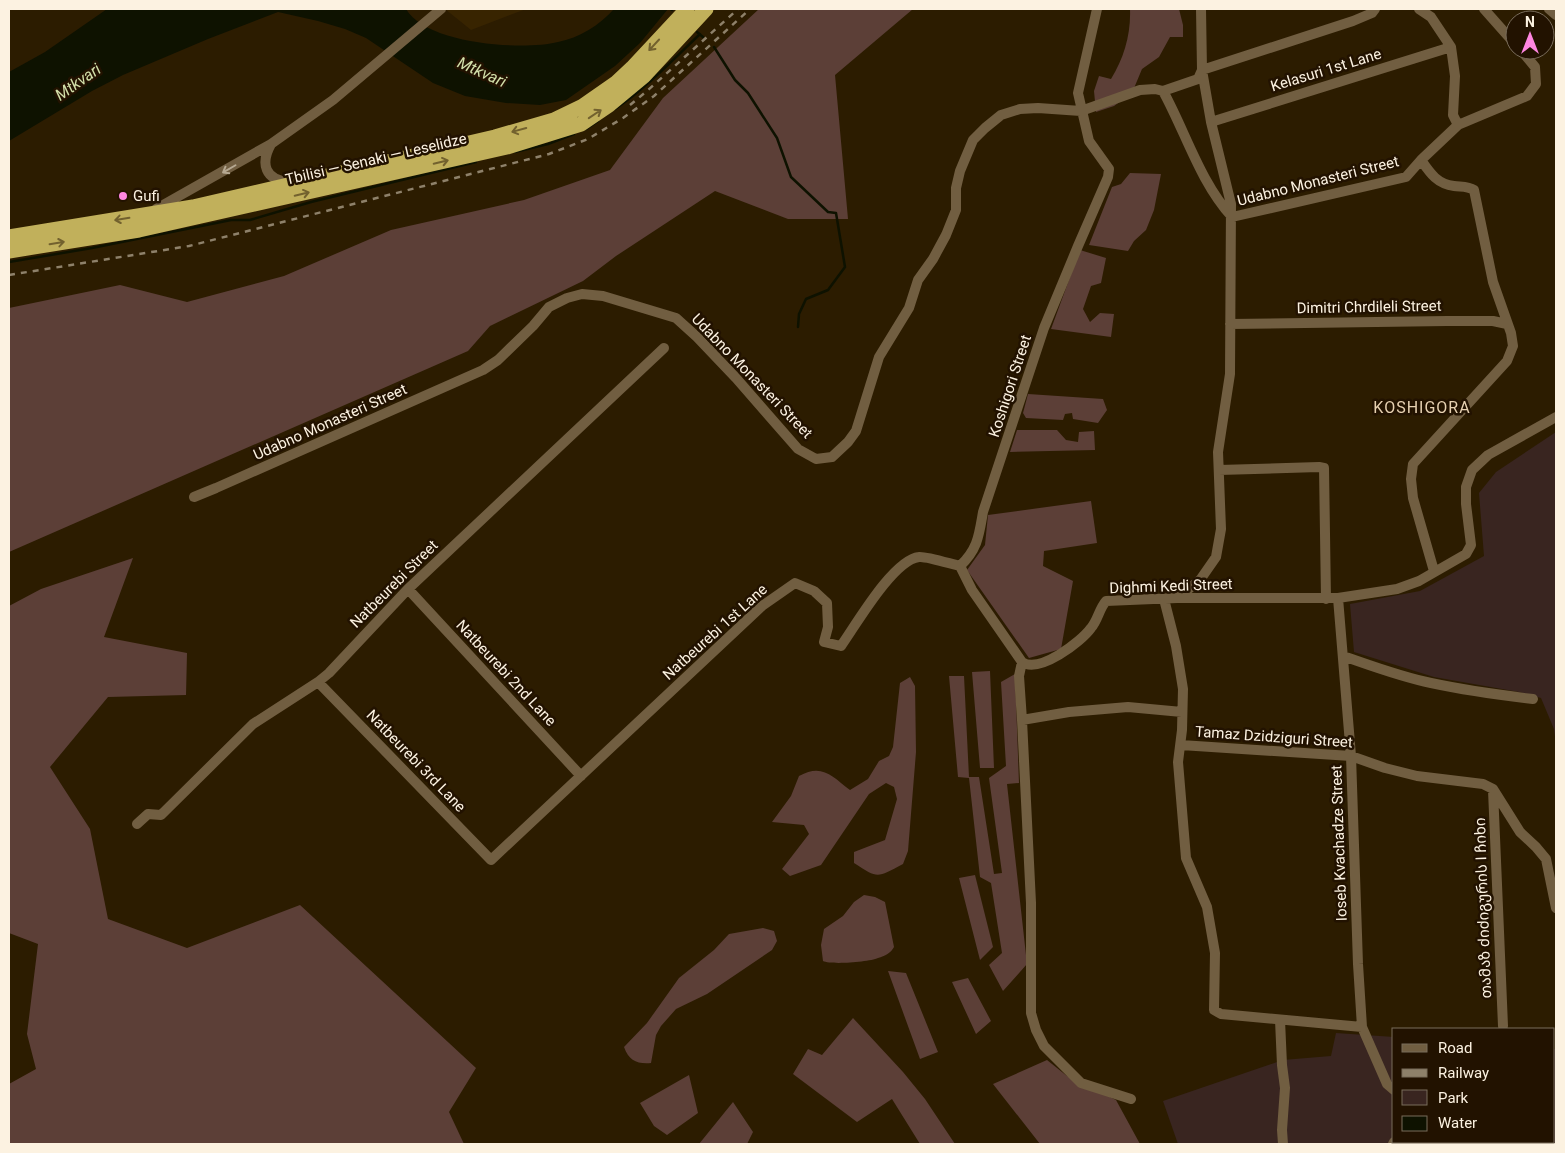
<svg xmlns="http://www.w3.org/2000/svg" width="1565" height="1153" viewBox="0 0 1565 1153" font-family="Roboto,'Noto Sans Georgian',sans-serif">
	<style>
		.built { fill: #382400 }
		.green { fill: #392520 }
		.forest { fill: #5c3f37 }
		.water { fill: #0e1200 }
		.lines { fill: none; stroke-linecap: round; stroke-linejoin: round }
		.stream { stroke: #0e1200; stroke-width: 2.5 }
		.minor { stroke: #715e41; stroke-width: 10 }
		.highway { stroke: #c1b05b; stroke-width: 15 }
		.rail { stroke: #8e816a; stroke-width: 2.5; stroke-dasharray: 6 6; stroke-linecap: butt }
		.oneway { stroke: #72612e }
		.oneway2 { stroke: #b6a891 }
		.poi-dot { fill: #fe86e1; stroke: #221200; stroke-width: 2 }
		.labels { text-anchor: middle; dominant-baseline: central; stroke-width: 5; stroke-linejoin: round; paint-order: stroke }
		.street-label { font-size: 15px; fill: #fcf2e1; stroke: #221200 }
		.poi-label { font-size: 15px; fill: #fcf2e1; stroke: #221200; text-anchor: start }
		.water-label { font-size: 16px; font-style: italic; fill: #d3e0aa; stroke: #221200 }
		.neighbourhood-label { font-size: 16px; letter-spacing: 1px; fill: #e7d1b1; stroke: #221200 }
	</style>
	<rect width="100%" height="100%" fill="#2c1c00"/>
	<path class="built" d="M445,9H526L471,30Z"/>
	<path class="green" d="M1556,432V744L1554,729L1541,698L1519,692L1434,677L1354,652L1350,604L1420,591L1484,556L1479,493L1496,472Z
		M1336,1033L1394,1037V1142H1554V1049H1556V1144H1178L1163,1101L1283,1060L1331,1056Z"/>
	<path class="forest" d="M759,9H913L835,75L848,219H788L715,191L616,256L583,281L490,326L468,351L9,552V308L120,285L187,302L284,276L391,230L524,200L610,170L663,98Z
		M1130,9H1179L1183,25V37H1170L1159,57L1142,69L1132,93L1114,106L1096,112L1094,91L1099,76L1111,79C1124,58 1131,34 1130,9Z
		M1130,173L1161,174L1154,210L1146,230L1134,241L1128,251L1089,245L1112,187L1121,184Z
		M1080,250L1106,258L1101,283L1091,286L1083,309L1090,322L1100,313L1114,314L1111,337L1051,329Z
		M1028,394L1103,399L1107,410L1098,423L1073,419L1072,413L1065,414L1063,420L1026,418L1023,413Z
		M1017,430H1057L1066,440L1078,442L1079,432L1094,431L1095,450L1010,452Z
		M1091,501L1097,543L1044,551L1043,566L1073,581L1061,649L1029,658L967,570L985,545L988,515Z
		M133,558L104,637L187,653L186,695L108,697L50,767L90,829L108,919L187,948L300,905L476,1068L449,1112L464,1144H9V1084L36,1069L27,1034L38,944L9,933V606L41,589Z
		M990,671L994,768H980L972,672Z
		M1015,674L1019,783L1007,784L1027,964L1003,991L989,965L1002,953L991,883L980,877L969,778L958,777L949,676H964L969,777H979L994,874L1002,873L989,778L1006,766L1001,682Z
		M910,677L915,686L916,752L908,851L903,864C876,878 879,879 854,863V852L885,840L897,799L894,787L886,783L869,794L821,865L790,876L782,869L809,834L804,825L772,822L791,796L799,776C822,763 832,776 850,790L868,779L879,761L889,756L893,747L900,683Z
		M975,875L993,947L980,960L959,878Z
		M864,895L875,897L885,902L894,947C891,953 885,956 878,958C869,962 831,965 823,961L821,945L824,929L843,916L854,902Z
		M763,928L774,931L777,941L772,950L707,994L676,1009L661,1026L656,1035L651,1063C637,1064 629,1061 624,1047L647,1023L679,978L714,950L729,934Z
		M888,971L906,973L938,1052L920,1059Z
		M968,978L991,1021L976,1034L952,982Z
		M853,1018L903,1072L925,1099L955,1144H920L892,1099L857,1122L793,1074L808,1049L822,1055Z
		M1047,1060L1067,1076L1116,1100L1140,1144H1040L993,1084Z
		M689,1075L698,1113L667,1135L654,1126L640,1103Z
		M733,1102L753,1132L747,1144H699Z"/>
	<path class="water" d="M107,9H406C426,44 522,51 558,42C579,38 600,25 614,9H668L640,43L615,66L566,100L540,105L506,103L465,96L433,83L366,38L345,29L318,21L278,12L208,39L123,75L92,91L9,141V72L45,52Z"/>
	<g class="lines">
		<path class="stream" d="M671,9L672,10
			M697,32L703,37
			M714,47L735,80L748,93L777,138L791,177L828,212L836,213L845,267L828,290L806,299L799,314L798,327
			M615,109C646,88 673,60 700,34
			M586,129L598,121
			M515,152L548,144L574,134
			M9,262L92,248L231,220H250L311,202L476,162"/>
		<path class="minor" d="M1419,9L1431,17L1451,47L1455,76L1453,115L1458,125
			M1484,9L1515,44
			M1549,9L1556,15
			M1163,91L1198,79L1202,70L1353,21L1372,13L1375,9
			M1211,122L1451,47
			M271,144C260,164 265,180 289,182
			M1421,160C1430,173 1437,184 1454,186C1461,187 1468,186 1474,190L1493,282L1511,333L1513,346L1507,361L1413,464L1411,479L1413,498L1434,571
			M156,209L271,144L333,100L441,9
			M1230,324L1447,321H1493L1507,324
			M1219,470L1319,467L1324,468L1326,599
			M194,497L216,488L483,370L498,360L533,326L549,307L567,298L582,294L603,296L676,318L697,337L736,378L798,449L816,459L832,457L848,442L856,431L879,357L909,308L918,280L933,259L946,235L956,210V188L960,171L973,140L985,128L1001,115L1020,109L1038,108L1081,111L1140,90L1155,89L1163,91C1186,133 1200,182 1232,217L1406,177L1421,160L1458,125L1527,96L1536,84L1535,67L1521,50
			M960,566C978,549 979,535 983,512L1044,328L1078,246L1108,177L1109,169L1089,141L1078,93L1097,9
			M960,566L972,590L1022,662
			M408,589L581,776
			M1177,598L1200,580L1216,557L1221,529L1218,452L1230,374L1231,204L1211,122L1202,70L1201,9
			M1338,598L1351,756L1358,964L1362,1027L1387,1084L1394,1090
			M1164,599L1176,646L1183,689L1182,730L1178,762L1186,858L1207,907L1215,953L1214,1010L1221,1014L1362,1027
			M1343,656C1372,666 1401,677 1431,683C1464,690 1499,695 1533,699
			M1022,662C1039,674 1081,642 1091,628C1098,620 1099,609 1106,601L1177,598H1338L1397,589L1419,581L1466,554L1471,545L1466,504V487L1472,470L1488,455L1556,417
			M1022,662L1019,676L1022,720L1031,903V1013L1036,1030L1044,1046L1081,1083L1131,1099
			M318,682L491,860L762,606L795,583L814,591L827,603L828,627L824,642L841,646C856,625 893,560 919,557C926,556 951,564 960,566
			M1022,720L1069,712L1128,707L1182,712
			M1181,745L1351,756L1385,768L1417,776L1483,784L1493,789L1520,832L1536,847L1546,859L1556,908
			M1493,790L1503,1026
			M137,824L148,814L161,815L253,724L318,682L329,673L408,589L664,348
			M1280,1020L1282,1065L1285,1088L1282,1130L1283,1144
			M1393,1144L1394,1142"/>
		<path class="highway" d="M9,237L193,207L495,137L554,120L583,106L616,83L632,68L687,9
			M9,251L139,230L507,147L581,124L609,105L644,76L706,9"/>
		<path class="rail" d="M630,105L647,91L738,9
			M9,275L189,246L549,154L588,139L623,118L654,96L750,9"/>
	</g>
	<defs><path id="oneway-shaft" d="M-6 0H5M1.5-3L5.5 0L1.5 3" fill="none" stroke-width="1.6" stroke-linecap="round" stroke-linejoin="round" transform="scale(1.25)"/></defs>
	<g class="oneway">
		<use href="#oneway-shaft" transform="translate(654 45) rotate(133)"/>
		<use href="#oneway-shaft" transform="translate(595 114) rotate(-34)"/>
		<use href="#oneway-shaft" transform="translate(519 130) rotate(165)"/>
		<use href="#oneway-shaft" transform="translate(441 162) rotate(-13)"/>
		<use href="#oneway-shaft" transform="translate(302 194) rotate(-13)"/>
		<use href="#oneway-shaft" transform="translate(122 219) rotate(171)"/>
		<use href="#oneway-shaft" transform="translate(57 243) rotate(-9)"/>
	</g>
	<use class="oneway2" href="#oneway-shaft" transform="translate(229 169) rotate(150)"/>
	<circle class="poi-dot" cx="123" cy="196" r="5"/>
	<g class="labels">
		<g class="street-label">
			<text transform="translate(1326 70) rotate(-17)">Kelasuri 1st Lane</text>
			<text transform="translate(376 159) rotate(-13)">Tbilisi — Senaki — Leselidze</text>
			<text transform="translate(1318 181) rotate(-14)">Udabno Monasteri Street</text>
			<text transform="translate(1369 307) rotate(-1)">Dimitri Chrdileli Street</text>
			<text transform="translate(752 376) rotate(46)">Udabno Monasteri Street</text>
			<text transform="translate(1010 386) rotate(-72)">Koshigori Street</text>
			<text transform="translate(330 422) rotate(-24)">Udabno Monasteri Street</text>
			<text transform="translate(394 584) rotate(-45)">Natbeurebi Street</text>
			<text transform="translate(1171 586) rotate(-2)">Dighmi Kedi Street</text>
			<text transform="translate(715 632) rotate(-42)">Natbeurebi 1st Lane</text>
			<text transform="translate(506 673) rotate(47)">Natbeurebi 2nd Lane</text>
			<text transform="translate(1274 737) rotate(4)">Tamaz Dzidziguri Street</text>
			<text transform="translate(416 761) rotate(46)">Natbeurebi 3rd Lane</text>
			<text transform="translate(1339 843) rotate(-92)">Ioseb Kvachadze Street</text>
			<text transform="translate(1483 908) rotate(-92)">თამაზ ძიძიგურის I ჩიხი</text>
		</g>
		<g class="poi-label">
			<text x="133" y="196">Gufi</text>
		</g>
		<g class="water-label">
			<text transform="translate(482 72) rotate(24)">Mtkvari</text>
			<text transform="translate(78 82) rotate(-35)">Mtkvari</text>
		</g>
		<g class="neighbourhood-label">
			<text x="1422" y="407">KOSHIGORA</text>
		</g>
	</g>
	<rect width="1565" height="1153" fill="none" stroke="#fcf2e1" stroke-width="20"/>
	<rect x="1392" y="1028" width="162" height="115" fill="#221200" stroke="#796c5a"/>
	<rect x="1402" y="1044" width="25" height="8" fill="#715e41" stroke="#796c5a"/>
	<text x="1438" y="1053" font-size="15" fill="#fcf2e1">Road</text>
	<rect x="1402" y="1069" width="25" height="8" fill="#8e816a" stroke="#796c5a"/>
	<text x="1438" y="1078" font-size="15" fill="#fcf2e1">Railway</text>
	<rect x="1402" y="1090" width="25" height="15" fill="#392520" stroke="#796c5a"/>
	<text x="1438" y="1103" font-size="15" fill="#fcf2e1">Park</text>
	<rect x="1402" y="1116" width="25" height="15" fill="#0e1200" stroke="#796c5a"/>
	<text x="1438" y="1128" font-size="15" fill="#fcf2e1">Water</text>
	<g transform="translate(1530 35)"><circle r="24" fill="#221200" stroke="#796c5a"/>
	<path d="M0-4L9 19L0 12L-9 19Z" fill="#fe86e1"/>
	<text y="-8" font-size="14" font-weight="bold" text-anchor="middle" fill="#fcf2e1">N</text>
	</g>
</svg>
